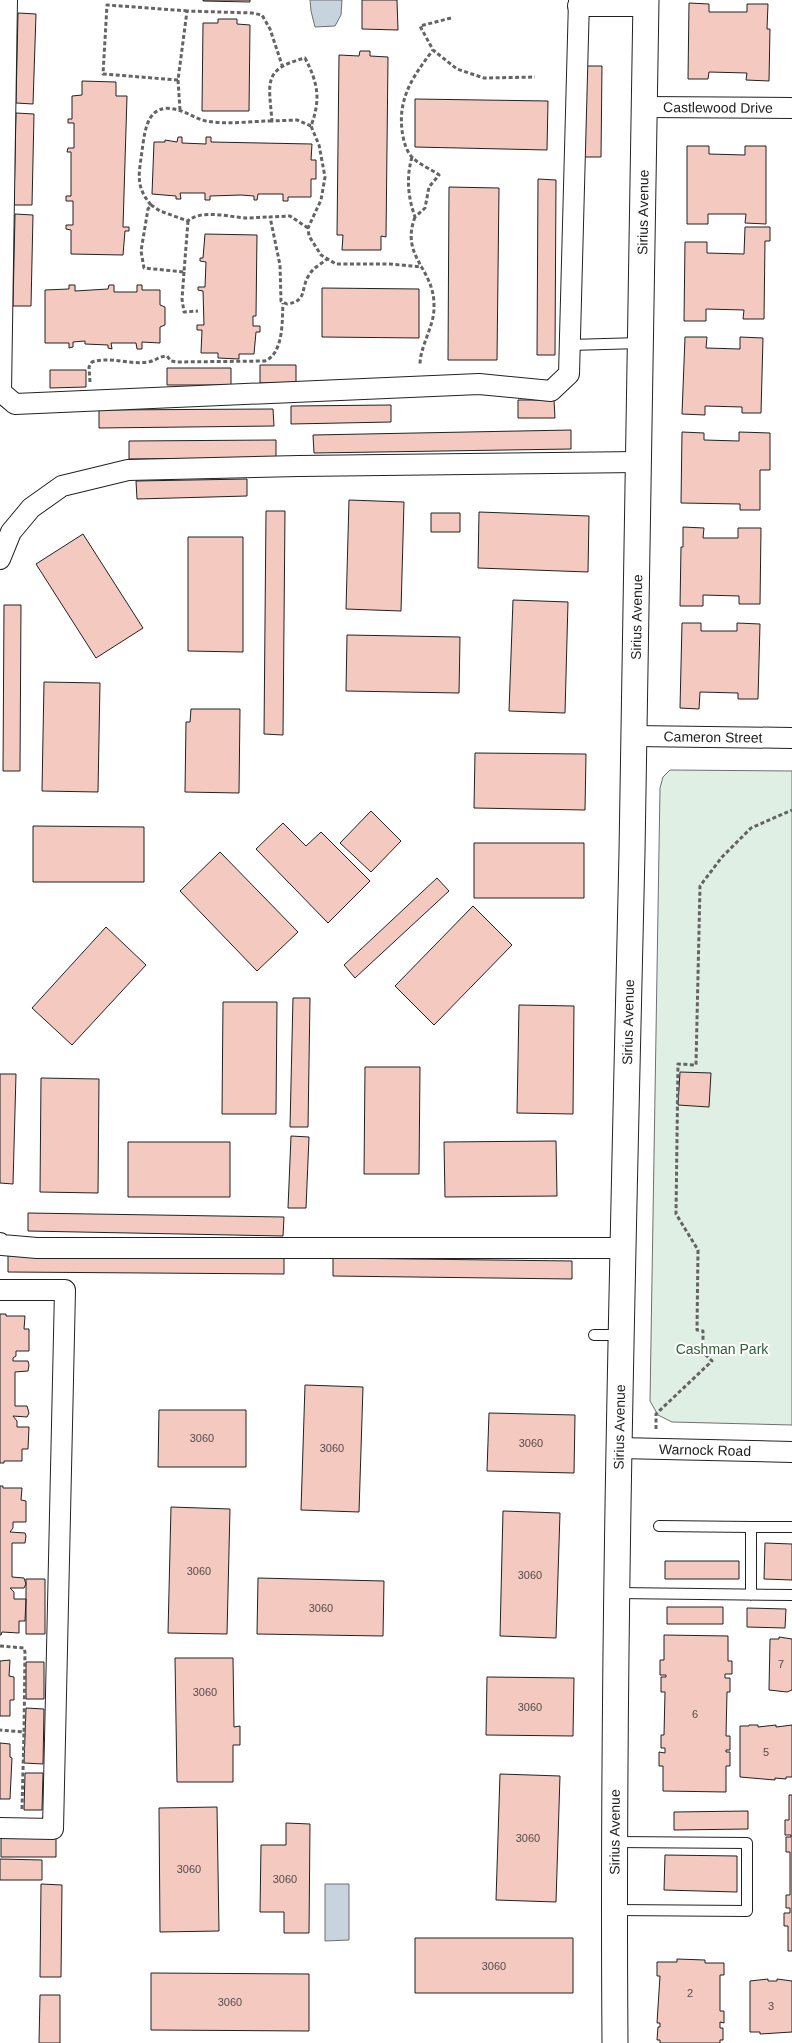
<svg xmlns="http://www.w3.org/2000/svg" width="792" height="2043" viewBox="0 0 792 2043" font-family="Arial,sans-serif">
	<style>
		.green { fill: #e0efe3; stroke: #6f6f6f }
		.water { fill: #c7d3dd; stroke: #6f6f6f }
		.building { fill: #f3c9c0; stroke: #222 }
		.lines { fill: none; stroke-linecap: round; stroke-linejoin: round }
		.service-casing { stroke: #222; stroke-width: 12 }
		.minor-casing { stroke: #222; stroke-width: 22 }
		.tertiary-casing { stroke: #222; stroke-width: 27 }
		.path { stroke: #646464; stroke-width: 3; stroke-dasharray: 4 2.5; stroke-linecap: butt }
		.service { stroke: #fff; stroke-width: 10 }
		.minor { stroke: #fff; stroke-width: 20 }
		.tertiary { stroke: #fff; stroke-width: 25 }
		.labels { text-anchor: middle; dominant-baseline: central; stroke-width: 4; stroke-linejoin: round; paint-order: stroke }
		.number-label { font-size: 11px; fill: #564c4a }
		.street-label { font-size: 14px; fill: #222; stroke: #fff }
		.park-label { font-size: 14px; fill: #2f5e38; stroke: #fff }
	</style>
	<rect width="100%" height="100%" fill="#fff"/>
	<path class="green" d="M670,770L792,771V1425L672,1422L658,1415L650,1401L660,788L663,777Z"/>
	<path class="water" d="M310,0H342L341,15L335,26L315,27L311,11Z
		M325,1884H349V1940L325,1941Z"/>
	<path class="building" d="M203,0H250V2L203,1Z
		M362,0H397L398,30L362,29Z
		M689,3L709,4V12H747V4H768L767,29H770L769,81L746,80L747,73L709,72L708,79H688Z
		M18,13L36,14L33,104L16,103Z
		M218,19H237V24L250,25L249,111H202L203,23H218Z
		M360,51H370V56L388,57L386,237L381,236V250H342L343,235H337L339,55L359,56Z
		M584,66H602L601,157H583Z
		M82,81L116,82V96H127L123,227H129V231H125L123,255L71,254V230L66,229V225H73V201H66V196H71V152H67L68,148H74V123H68V119H72V96L82,95Z
		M415,99L548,101L547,150L415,147Z
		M16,113L34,114L32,205H14Z
		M178,137H182V143L206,144V137H211V142L312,144L311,160H316V179H311V197H288V201H283V194H258L257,200H254V196L241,195L210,196V200H205V193H180L181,199H176V196L152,194L154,142H165V140L177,142Z
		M687,146H709V154L745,155V146H766V224L745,223L746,214H708V224H687Z
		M538,179L556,180L555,355H537Z
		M449,187L499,188L497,360H448Z
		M15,214L33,215L31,306H13Z
		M745,227H770V241H765L764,319H743L744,310L706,309V321H684L685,242H707V253L744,254Z
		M205,234L257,235L256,316H253V326H260V332H256L254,354H239V359L218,358V353H201L202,330H197V325H204L203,291L198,290V287H205L206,262L200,261V258H203Z
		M69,285H75V291L108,289L109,285H114V292H137V285H142V290H160V305L165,307V325L160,327V343L142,342V349H137L136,343H111L112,349L108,348V345L85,344V341L73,342V347L69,348V343H45V290L69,289Z
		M322,288L419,289V338L322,337Z
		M685,337H707L706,348L740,349V337L763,338L761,413H742V407L705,406V415L682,414Z
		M260,365H296V383H260Z
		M167,368H231V385H167Z
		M50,370H86V387L50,388Z
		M518,400H554L555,418H518Z
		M391,405V422L291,424V406Z
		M273,409L274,426L99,428V410Z
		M571,430V449L314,453L313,435Z
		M682,432L704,433V440L739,441V432L770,433V470H760V510H740V504L681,503Z
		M276,440V458L129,459V441Z
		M247,479V496L137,499L136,481Z
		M349,500L404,502L401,611L346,609Z
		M266,511H285L283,735L264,734Z
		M479,512L589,516L588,572L478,568Z
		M431,513H460V532H431Z
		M683,527L704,528L703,538H738V528H761L760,604H739V596L703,595V606H680L681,547H683Z
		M83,534L143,628L96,658L36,564Z
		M188,537H243V652L188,651Z
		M513,600L568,602L565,713L509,711Z
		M4,605H21L20,771H3Z
		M682,623H701V631H737V623L760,624L758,699H738V693L700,692L699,709L680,708Z
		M347,635L460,637L459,693L346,691Z
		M44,682L100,683L98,792L42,791Z
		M191,709H240L239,793L185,792L186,722H190Z
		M475,753L586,754L585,810L474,808Z
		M371,811L401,841L371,872L340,843Z
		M283,823L306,846L321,832L370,881L328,923L256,849Z
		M33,826L144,827V882H33Z
		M474,843H584V898H474Z
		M220,852L298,932L257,971L180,891Z
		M437,878L449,891L355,978L344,965Z
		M473,906L512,945L434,1025L395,986Z
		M106,927L146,965L72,1045L32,1008Z
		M293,998H310L308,1127H290Z
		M223,1002H277L276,1114H222Z
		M519,1005L574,1006L573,1114L517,1113Z
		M365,1067H420L419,1174H364Z
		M680,1072L711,1073L709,1107L678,1105Z
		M0,1074H16L13,1184L0,1183Z
		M41,1078L99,1079L98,1193L40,1192Z
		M291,1136L309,1137L306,1208H288Z
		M556,1141L557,1196L445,1197L444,1142Z
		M128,1142H230V1197H128Z
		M28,1213L284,1217L283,1236L28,1231Z
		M8,1254L284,1256V1274L8,1272Z
		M333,1258L572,1261V1279L333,1276Z
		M0,1314H6V1316H25L24,1329H29V1351H16V1356L13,1358V1361H28L29,1365L28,1371L15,1372V1406H27L29,1413L27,1417L13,1416L17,1421V1427H29L28,1449H22V1461H4V1463H0Z
		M305,1385L363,1387L359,1512L301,1510Z
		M159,1410H246V1467H158Z
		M489,1413L575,1415L574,1473L487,1471Z
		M0,1486H3V1488H22L21,1500L26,1501V1522H13V1528L10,1532L25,1533L26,1536L25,1543H12V1577L24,1578L26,1584L24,1588H10L14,1592V1599H26L25,1621H19V1633L2,1632L1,1635H0Z
		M171,1507L230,1509L227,1634L168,1633Z
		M503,1511L560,1513L556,1638L500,1636Z
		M765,1543L792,1544V1580L764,1579Z
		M665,1561H739V1579H665Z
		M258,1578L384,1581L383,1636L257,1634Z
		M26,1579H45V1634H26Z
		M667,1607H723V1624H667Z
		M747,1608L786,1609L785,1628L747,1627Z
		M664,1635L728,1636V1661H732V1674H725V1678H730V1692H727L726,1736H730V1750H726V1752H730V1766H726V1792L663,1791V1766H659V1752L665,1753V1748H661V1735H664L665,1692H661V1677H666V1675H660V1660H664Z
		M779,1637L792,1639V1690L787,1692L769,1690L770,1639H779Z
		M175,1658H233L234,1727L240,1726V1745H233V1782H177Z
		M10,1660L9,1676L14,1677V1700H10V1716H0V1661Z
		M26,1662H44V1699H26Z
		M487,1677L574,1678L573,1736L486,1735Z
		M26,1708L44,1709L43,1764L24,1763Z
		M749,1725H758V1727L776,1725V1727L792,1725V1777H786V1779L775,1778V1780L740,1777V1726H749Z
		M0,1743L10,1744V1757L12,1758L10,1799H0Z
		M25,1773H43L42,1810H24Z
		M500,1774L560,1776L556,1902L496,1900Z
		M789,1795H792V1951H788V1926H784V1913H790V1908H786V1895H790V1852H786V1837H791V1835H785V1820H789Z
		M217,1807L219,1931L160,1932L159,1808Z
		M748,1811V1829L674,1830V1812Z
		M286,1823L310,1824L309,1933H284V1912H260L261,1845H286Z
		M1,1838H56V1857H1Z
		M665,1855L737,1856V1892L664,1890Z
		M0,1859L42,1860V1880H0Z
		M41,1884L62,1885L61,1977H40Z
		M415,1938H573V1993H415Z
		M677,1959L705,1960V1963H724V1975H720V2011H724V2023L720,2022V2028H723V2040H720V2043H660V2040H657L658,2027H660V2023H657L660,1976H657V1962H677Z
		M151,1973L309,1974V2031L151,2030Z
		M768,1979V1981H777V1979L792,1981V2032L760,2034V2032H750V1981Z
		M40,1995H60V2043H39Z"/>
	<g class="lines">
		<defs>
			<path id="service" d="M570,345L640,343
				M594,1335H620
				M659,1526L751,1527
				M617,1593L792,1595
				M751,1595V1527H792
				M615,1910L747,1911V1843L616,1842"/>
			<g id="minor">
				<path d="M7,0L1,392L15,404L479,384L551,391L569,374L579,0"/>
				<path d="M578,6H646"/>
				<path id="s1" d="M644,107L792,108"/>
				<path d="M0,559L11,532L31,508L62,486L128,470L299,466L639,462"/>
				<path id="s2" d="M634,736L792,738"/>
				<path d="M0,1243L2,1245L37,1248H623"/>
				<path d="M0,1290H65L53,1829L0,1828"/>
				<path id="s3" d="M619,1448L792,1452"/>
			</g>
			<g id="tertiary">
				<path id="s4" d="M615,2043C612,1646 623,1249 632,852C638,568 642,284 646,0"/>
			</g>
		</defs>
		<use href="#service" class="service-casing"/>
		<use href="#minor" class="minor-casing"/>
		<use href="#tertiary" class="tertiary-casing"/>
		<path class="path" d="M451,18L420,26L433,50L457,69L484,78L535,77
			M178,80L103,74L107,5L189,11
			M180,110L178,80L187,11L252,13L262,15L270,29L282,65
			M311,126L297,120L272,121C269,83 262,69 305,58C318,83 321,99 311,126L319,145L325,177L321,200L308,228L309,236L321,255L336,264H390L422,267
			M412,157C406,178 408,197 415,217L425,208L429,187L439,175C431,169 420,165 413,158C406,152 403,139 402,130C398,97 414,75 433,50
			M151,205C135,186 139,174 142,151C145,130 147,101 178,110C187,112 196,119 206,121C227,125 251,121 272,121
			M415,217C400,257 434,268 434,305C435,326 420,345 420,365
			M188,221L184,272L144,268L141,251L148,209L151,205L160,211L188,221C201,209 230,217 246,218C254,218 262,217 270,217
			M308,228L290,216L270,217L280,265L281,301L287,304C308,301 300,289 309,275C313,268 321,264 327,259
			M184,272L182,299L184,312L198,311
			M90,382L89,367L92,362C110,356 129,365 148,362C155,361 160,356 167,356L171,361L177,362L265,361C284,353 282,320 283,303
			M656,1429V1414L712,1361L703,1352V1331L697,1330L698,1250L676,1214L678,1064L696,1065L700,886L722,857L751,828L792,810
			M0,1646L24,1648L25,1652L24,1732L0,1730
			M22,1809L24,1732"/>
		<use href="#service" class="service"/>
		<use href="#minor" class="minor"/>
		<use href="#tertiary" class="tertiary"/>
	</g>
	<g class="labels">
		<g class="number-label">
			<text x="202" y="1438">3060</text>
			<text x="531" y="1443">3060</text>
			<text x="332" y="1448">3060</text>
			<text x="199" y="1571">3060</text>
			<text x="530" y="1575">3060</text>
			<text x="321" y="1608">3060</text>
			<text x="781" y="1664">7</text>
			<text x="205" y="1692">3060</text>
			<text x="530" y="1707">3060</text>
			<text x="695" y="1714">6</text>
			<text x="766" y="1752">5</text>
			<text x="528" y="1838">3060</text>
			<text x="189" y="1869">3060</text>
			<text x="285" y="1879">3060</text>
			<text x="494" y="1966">3060</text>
			<text x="690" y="1993">2</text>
			<text x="230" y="2002">3060</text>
			<text x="771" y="2006">3</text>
		</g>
		<g class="street-label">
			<text stroke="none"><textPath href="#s1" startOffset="74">Castlewood Drive</textPath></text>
			<text stroke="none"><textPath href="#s4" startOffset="1831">Sirius Avenue</textPath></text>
			<text stroke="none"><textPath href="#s4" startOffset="1426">Sirius Avenue</textPath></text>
			<text stroke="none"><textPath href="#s2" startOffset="79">Cameron Street</textPath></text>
			<text stroke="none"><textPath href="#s4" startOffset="1021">Sirius Avenue</textPath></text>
			<text stroke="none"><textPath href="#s4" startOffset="616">Sirius Avenue</textPath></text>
			<text stroke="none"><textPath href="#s3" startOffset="86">Warnock Road</textPath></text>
			<text stroke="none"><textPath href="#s4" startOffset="211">Sirius Avenue</textPath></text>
		</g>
		<g class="park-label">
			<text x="722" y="1349">Cashman Park</text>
		</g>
	</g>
</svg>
